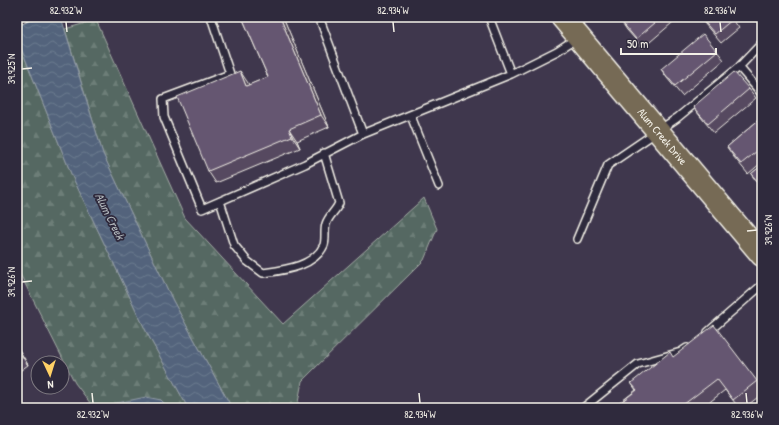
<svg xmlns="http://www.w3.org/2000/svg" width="779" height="425" viewBox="0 0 779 425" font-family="'Patrick Hand',sans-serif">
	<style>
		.forest { fill: url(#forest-firs); stroke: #a4aca5 }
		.water { fill: url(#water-waves); stroke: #939ca7 }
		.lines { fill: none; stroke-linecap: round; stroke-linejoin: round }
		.lane-casing { stroke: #f4f1e8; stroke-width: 10 }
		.primary-casing { stroke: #f4f1e8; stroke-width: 25 }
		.lane { stroke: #2f2a3d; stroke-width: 7 }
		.primary { stroke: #766a54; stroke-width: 22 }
		.rail-casing { stroke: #f4f1e8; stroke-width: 4.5 }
		.rail { stroke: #2f2a3d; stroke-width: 3; stroke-dasharray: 9; stroke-linecap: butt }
		.wall { fill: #574a61; stroke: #f4f1e8 }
		.shaded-wall { fill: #473c4f; stroke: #f4f1e8 }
		.building { fill: #655671; stroke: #f4f1e8 }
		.ticks { fill: none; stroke: #f4f1e8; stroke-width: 1.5 }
		.labels { text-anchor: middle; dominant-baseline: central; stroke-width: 3.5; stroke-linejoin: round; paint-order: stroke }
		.street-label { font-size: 11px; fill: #f4f1e8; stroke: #2f2a3d }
		.water-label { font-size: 12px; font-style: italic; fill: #b3b9bd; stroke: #2f2a3d }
		.neatline { fill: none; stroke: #f4f1e8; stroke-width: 1.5 }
		.ticks-label { font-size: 10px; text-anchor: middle; fill: #f4f1e8 }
	</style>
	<defs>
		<pattern id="forest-firs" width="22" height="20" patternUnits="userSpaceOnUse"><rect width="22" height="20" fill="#546862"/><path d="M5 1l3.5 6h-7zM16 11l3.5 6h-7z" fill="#6d7e78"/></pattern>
		<pattern id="water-waves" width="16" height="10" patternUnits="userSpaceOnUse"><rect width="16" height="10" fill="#52647c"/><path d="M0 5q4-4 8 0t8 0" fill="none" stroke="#6c7b8f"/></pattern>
	</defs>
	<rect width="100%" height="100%" fill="#3f374d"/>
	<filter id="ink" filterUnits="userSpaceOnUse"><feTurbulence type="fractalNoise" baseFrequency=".025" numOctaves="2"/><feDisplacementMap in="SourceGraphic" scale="8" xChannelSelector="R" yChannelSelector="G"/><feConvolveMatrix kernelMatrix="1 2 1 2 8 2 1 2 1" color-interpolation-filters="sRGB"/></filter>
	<g filter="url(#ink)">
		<path class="forest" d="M96,20L185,218L283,324L424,198L437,229L424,260L302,381L297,408H232L173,301L103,154L65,29Z
			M17,38L72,176L147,333L188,408H169L161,400L117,403L104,408H94L75,383L17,268Z"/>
		<path class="water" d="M17,17H61L103,154L173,301L232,408H188L147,333L72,176L17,38Z
			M146,397L161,400L169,408H104L117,403Z"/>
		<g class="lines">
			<defs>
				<path id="lane" d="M211,17L230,74L163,99L164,117L202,209L305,164L363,134L511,74L557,51L577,38
					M319,17L363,134
					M489,17L511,74
					M739,67L762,94
					M411,116L439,186
					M220,201L234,245L247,261L263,273C284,270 314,267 324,245C326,239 324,230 326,224C329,215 336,211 339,203L324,153
					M577,239L608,165L677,118L739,67L762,43
					M708,332L762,285
					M583,408L638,364L681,352L687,348"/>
				<g id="primary">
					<path id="s1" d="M562,17L762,255"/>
				</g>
			</defs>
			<use href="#lane" class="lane-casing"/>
			<use href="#primary" class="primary-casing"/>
			<use href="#lane" class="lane"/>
			<use href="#primary" class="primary"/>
			<defs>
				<path id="rail" d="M17,24L33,17"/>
			</defs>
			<use href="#rail" class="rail-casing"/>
			<use href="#rail" class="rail"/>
		</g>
		<path class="wall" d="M242,17H283L329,127L297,141L300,148L216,183L208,171L248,83L249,85L268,77Z
			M625,17H679L643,48L627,30L621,21Z
			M699,17H731L739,28L721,43Z
			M717,51L724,60L682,96L667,78L661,69Z
			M762,55V67L758,61Z
			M749,89L756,98L714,133L700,116L693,107Z
			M762,117V162L748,174L733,156L727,147Z
			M762,165V189L751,174Z
			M17,346L28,365L17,373Z
			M673,357L757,381L762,388V394L744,408H739L725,390L702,408H613L636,390L631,383Z"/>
		<path class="shaded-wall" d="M280,17H283L329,127L321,115Z
			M240,71L248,83L255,98L246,86Z
			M289,129L297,141L300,148L292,136Z
			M17,346L28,365L20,353L17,348Z"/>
		<path class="building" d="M242,17H280L321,115L289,129L292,136L208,171L177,97L240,71L246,86L268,77Z
			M625,17H662L636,39L621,21Z
			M700,17H731L733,19L715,34Z
			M703,34L717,51L675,86L661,69Z
			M762,55V64L758,61Z
			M734,72L749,89L708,124L693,107Z
			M762,117V147L741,164L727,147Z
			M762,165V186L751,174Z
			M714,325L757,381L733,400L717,379L679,408H613L637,390L631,383L670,352L673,357Z
			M17,348L20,353L17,355Z"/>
	</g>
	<path class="ticks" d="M66,22L67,32M393,22L394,32M720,22L721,32M22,69L32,68M747,231L757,230M22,282L32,281M92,393L93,403M419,393L420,403M746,393L747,403"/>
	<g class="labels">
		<g class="street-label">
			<text stroke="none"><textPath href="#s1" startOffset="156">Alum Creek Drive</textPath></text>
		</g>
		<g class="water-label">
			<text transform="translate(110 216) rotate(63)">Alum Creek</text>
		</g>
	</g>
	<rect width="779" height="425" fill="none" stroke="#2f2a3d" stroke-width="44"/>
	<g transform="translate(50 375) rotate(176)"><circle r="19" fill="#2f2a3d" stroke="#7e7a81"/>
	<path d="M0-3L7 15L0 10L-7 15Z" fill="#ffd166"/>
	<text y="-6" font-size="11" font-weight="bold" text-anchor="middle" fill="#f4f1e8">N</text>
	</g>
	<path d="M621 48v6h95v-6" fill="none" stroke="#f4f1e8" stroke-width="2"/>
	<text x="627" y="48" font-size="12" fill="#f4f1e8" stroke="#2f2a3d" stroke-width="3" paint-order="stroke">50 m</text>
	<rect x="22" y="22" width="735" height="381" class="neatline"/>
	<g class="ticks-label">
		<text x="66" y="14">82.932°W</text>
		<text x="393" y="14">82.934°W</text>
		<text x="720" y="14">82.936°W</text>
		<text transform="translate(11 69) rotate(-90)" y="4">39.925°N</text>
		<text transform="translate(768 230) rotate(-90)" y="4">39.926°N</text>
		<text transform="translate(11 282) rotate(-90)" y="4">39.926°N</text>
		<text x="93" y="418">82.932°W</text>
		<text x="420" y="418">82.934°W</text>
		<text x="747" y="418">82.936°W</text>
	</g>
</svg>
